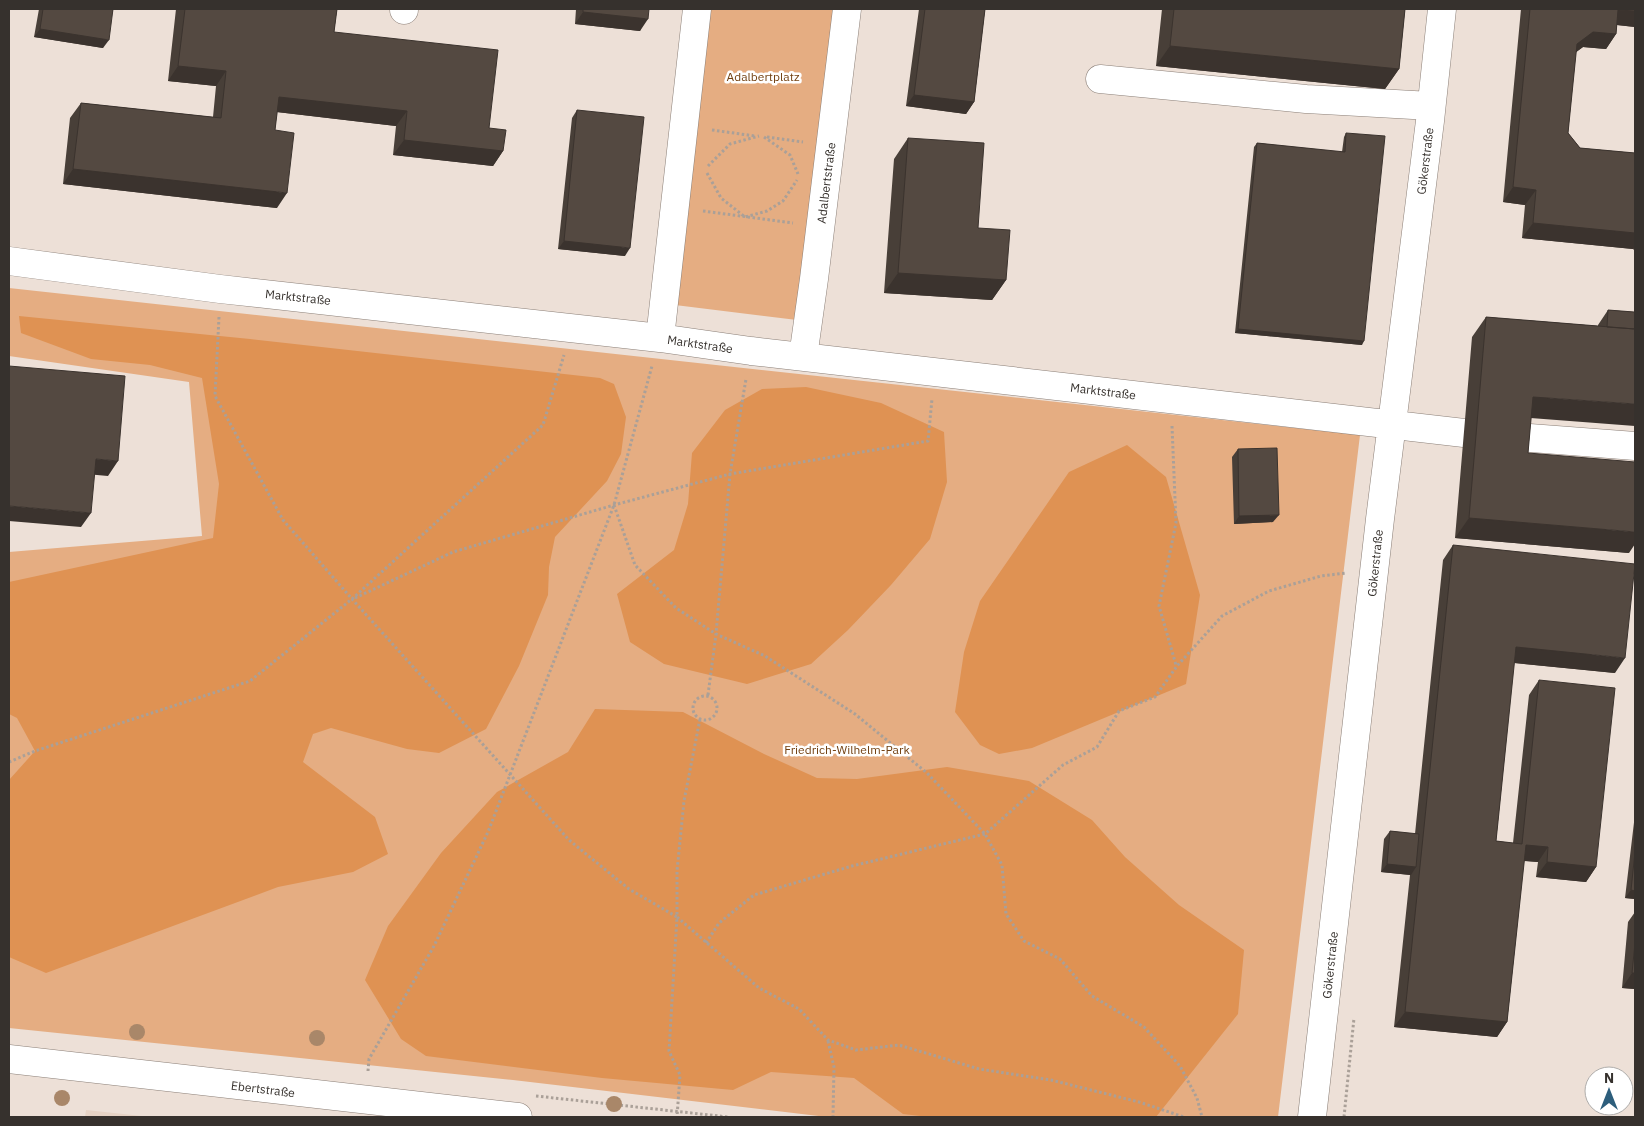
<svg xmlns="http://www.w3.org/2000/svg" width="1644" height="1126" viewBox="0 0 1644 1126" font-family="'IBM Plex Sans',sans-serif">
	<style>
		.built { fill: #e6d3c5 }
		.green { fill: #e5ad82 }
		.forest { fill: #df9253 }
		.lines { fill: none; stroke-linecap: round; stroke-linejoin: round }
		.minor-casing { stroke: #8b7f77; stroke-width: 29 }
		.path { stroke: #aaa098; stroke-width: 3; stroke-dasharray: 2.5 2.5; stroke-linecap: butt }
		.minor { stroke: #fff; stroke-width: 28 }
		.tree { fill: #a98769 }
		.wall { fill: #483f38 }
		.shaded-wall { fill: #3b332e }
		.building { fill: #544941; stroke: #3b332e }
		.labels { text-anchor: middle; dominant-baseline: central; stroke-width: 5; stroke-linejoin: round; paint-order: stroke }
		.park-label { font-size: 12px; fill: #713f0f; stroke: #fff }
		.street-label { font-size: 12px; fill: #36312d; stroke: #fff }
	</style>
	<rect width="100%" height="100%" fill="#ede0d7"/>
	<path class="built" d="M86,1110L151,1117H85Z"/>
	<path class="green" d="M708,9H835L797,320L675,305Z
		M9,288L1360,435L1278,1117H827L513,1080L9,1028V552L202,536L189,382L9,356Z"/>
	<path class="forest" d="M19,316L250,339L600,378L614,384L626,417L621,454L607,481L555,537L549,567L548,595L519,666L486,729L439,753L407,749L331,728L313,734L303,762L375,817L388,854L353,872L278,887L46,973L9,957V780L35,751L17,718L9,714V582L213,538L219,484L202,378L150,365L91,359L21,333Z
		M806,387L881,403L944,432L947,482L930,539L891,585L848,630L811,664L747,684L664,664L630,642L617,594L674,550L688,504L692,453L725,410L762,389Z
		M1127,445L1166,477L1200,595L1186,684L1032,748L999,754L980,745L955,712L964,652L980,601L1069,472Z
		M595,709L683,712L764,754L817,778L857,779L947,767L1029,781L1092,820L1125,857L1179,905L1244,950L1238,1014L1156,1117H929L903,1114L854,1078L771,1072L733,1090L602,1078L426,1056L401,1039L365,980L388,926L441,853L497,792L568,752Z"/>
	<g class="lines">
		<defs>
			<path id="minor" d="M404,10V9
				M1100,79L1306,99L1431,106
				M9,261L220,289L660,338L751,351L1464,433
				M660,338L697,9
				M803,357L814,279L847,9
				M1517,437L1635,446
				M9,1059L518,1117
				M1312,1117L1380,519L1430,121L1442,9"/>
		</defs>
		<use href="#minor" class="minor-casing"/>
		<path class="path" d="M712,130L755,136
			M764,137L790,155L798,174
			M767,137L803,142
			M708,166L730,144L759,136
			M707,173L721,198L745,217L767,211L783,201L797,180
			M703,211L793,223
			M219,317L215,396L283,520L352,599L569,840L629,889L677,917L669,1051L680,1075L677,1117
			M1172,426L1176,523L1159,606L1176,665
			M614,505L635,565L676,608L716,634L765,656L855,714L927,773L985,834L1002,865L1006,914L1024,941L1060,959L1092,996L1144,1027L1180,1066L1197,1098L1202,1117
			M355,598L453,552L614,505L730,474L928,441L932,399
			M708,695L716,634L730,474L746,379
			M693 708a12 12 0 1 1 24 0a12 12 0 1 1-24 0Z
			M700,719L684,801L677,871V917L759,988L799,1009L828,1040L856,1050L899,1045L979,1069L1051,1080L1139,1102L1184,1117
			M9,762L35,751L250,681L352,599L543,425L564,355
			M706,943L719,923L754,895L852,866L985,834L1063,765L1097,747L1119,711L1155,697L1177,666L1222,616L1269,591L1321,576L1346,573
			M828,1041L834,1067L833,1117
			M368,1071L369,1059L434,946L488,832L614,505L652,366
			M536,1096L728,1117
			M1344,1117L1354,1018"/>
		<use href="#minor" class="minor"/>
	</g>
	<g class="tree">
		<circle cx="137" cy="1032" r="8"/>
		<circle cx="317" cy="1038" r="8"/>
		<circle cx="62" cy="1098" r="8"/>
		<circle cx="614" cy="1104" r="8"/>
	</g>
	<path class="wall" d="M39,9H113L103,48L34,37Z
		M176,9H337L334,32L489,128L503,151L493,166L393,155L396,126L277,112L275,130L277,208L63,184L70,118L81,103L213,117L216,86L168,81Z
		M576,9H649L640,31L575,24Z
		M919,9H985L974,102L966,114L906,106Z
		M1162,9H1405L1399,69L1385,89L1156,66Z
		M1521,9H1635V27L1617,25L1616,34L1606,49L1583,47L1576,52L1568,133L1580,148L1635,153V251L1633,249L1522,238L1525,205L1503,202Z
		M577,110L625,256L558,249L572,118Z
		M1346,133L1362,345L1235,333L1254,147L1257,143L1342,152L1344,137Z
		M908,138L978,228L1006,280L992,300L884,293L894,159Z
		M1608,310L1634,312L1531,418L1528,453L1629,553L1455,538L1472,337L1486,317L1598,326V325Z
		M1238,449L1273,522L1234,524L1232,457Z
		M1453,545L1615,673L1514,663L1496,841L1513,843L1529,695L1539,680L1596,867L1586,882L1536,877L1538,862L1524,861L1507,1022L1497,1037L1394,1027L1410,875L1381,872L1384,839L1390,831L1415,834L1443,560Z
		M1635,814V899L1625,898Z
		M1635,912V989L1622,988L1628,922Z"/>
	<path class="shaded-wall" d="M1618,10L1635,11V27L1608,24Z
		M583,12L648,19L640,31L575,24Z
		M40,29L109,40L103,48L34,37Z
		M1593,32L1616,34L1606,49L1583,47L1567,59L1577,44Z
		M1170,46L1399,69L1385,89L1156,66Z
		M178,66L226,71L216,86L168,81Z
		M914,95L974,102L966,114L906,106Z
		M279,97L407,111L396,126L268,111Z
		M404,140L503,151L493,166L393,155Z
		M73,169L287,193L277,208L63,184Z
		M1513,187L1536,190L1525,205L1503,202Z
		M1533,223L1635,233V245L1633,249L1522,238Z
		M564,241L630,248L625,256L558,249Z
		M898,273L1006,280L992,300L884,293Z
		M1238,329L1364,341L1362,345L1235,333Z
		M1533,397L1635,404V426L1519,417Z
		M96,459L118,461L108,476L86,474Z
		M9,506L91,513L81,527L9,521Z
		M1279,515L1273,522L1234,524L1239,516Z
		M1469,518L1635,532V544L1629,553L1455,538Z
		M1516,647L1625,658L1615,673L1505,662Z
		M1526,845L1548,847L1538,862L1515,860Z
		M1547,862L1596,867L1586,882L1536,877Z
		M1387,864L1416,867L1411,875L1381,872Z
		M1631,890L1635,891V899L1625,898Z
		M1632,973H1635V989L1622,988Z
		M1405,1012L1507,1022L1497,1037L1394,1027Z"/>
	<path class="building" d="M43,9H113L109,40L40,29Z
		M185,9H337L334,32L498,50L489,128L506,130L503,151L404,140L407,111L279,97L275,130L294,133L287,193L73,169L81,103L221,118L226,71L178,66Z
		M583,9H649L648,19L583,12Z
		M925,9H985L974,102L914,95Z
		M1174,9H1405L1399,69L1170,46Z
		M1530,9H1635V11L1618,10L1616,34L1593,32L1577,44L1568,133L1580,148L1635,153V233L1533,223L1536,190L1513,187Z
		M577,110L644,117L630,248L564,241Z
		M1346,133L1385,136L1364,341L1238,329L1257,143L1345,152Z
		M908,138L984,143L978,228L1010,230L1006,280L898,273Z
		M1608,310L1634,312L1635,311V329L1607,327Z
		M1486,317L1635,329V404L1533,397L1528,453L1635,462V532L1469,518Z
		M9,366L125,376L118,461L96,459L91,513L9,506Z
		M1277,448L1279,515L1239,516L1238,449Z
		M1453,545L1635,564L1625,658L1516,647L1496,841L1522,844L1539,680L1615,688L1596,867L1547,862L1548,847L1526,845L1507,1022L1405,1012Z
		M1390,831L1419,834L1416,867L1387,864Z
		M1635,852V891L1631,890Z
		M1635,943V973H1632Z"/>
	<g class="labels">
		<g class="park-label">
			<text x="763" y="76">Adalbertplatz</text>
			<text x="847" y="749">Friedrich-Wilhelm-Park</text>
		</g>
		<g class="street-label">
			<text transform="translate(1425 161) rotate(-83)">Gökerstraße</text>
			<text transform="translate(826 183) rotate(-83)">Adalbertstraße</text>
			<text transform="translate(298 297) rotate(6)">Marktstraße</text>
			<text transform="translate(700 344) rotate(8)">Marktstraße</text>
			<text transform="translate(1103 391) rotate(7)">Marktstraße</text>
			<text transform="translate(1375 563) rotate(-84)">Gökerstraße</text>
			<text transform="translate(1330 965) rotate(-84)">Gökerstraße</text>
			<text transform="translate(263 1089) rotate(7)">Ebertstraße</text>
		</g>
	</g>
	<rect width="1644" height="1126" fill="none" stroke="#36312d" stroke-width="20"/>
	<g transform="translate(1609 1091)"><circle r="24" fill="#ffffff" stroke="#afadab"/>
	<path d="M0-4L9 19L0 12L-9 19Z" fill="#2d5e7c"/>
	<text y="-8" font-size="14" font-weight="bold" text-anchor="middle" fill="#36312d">N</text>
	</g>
</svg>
